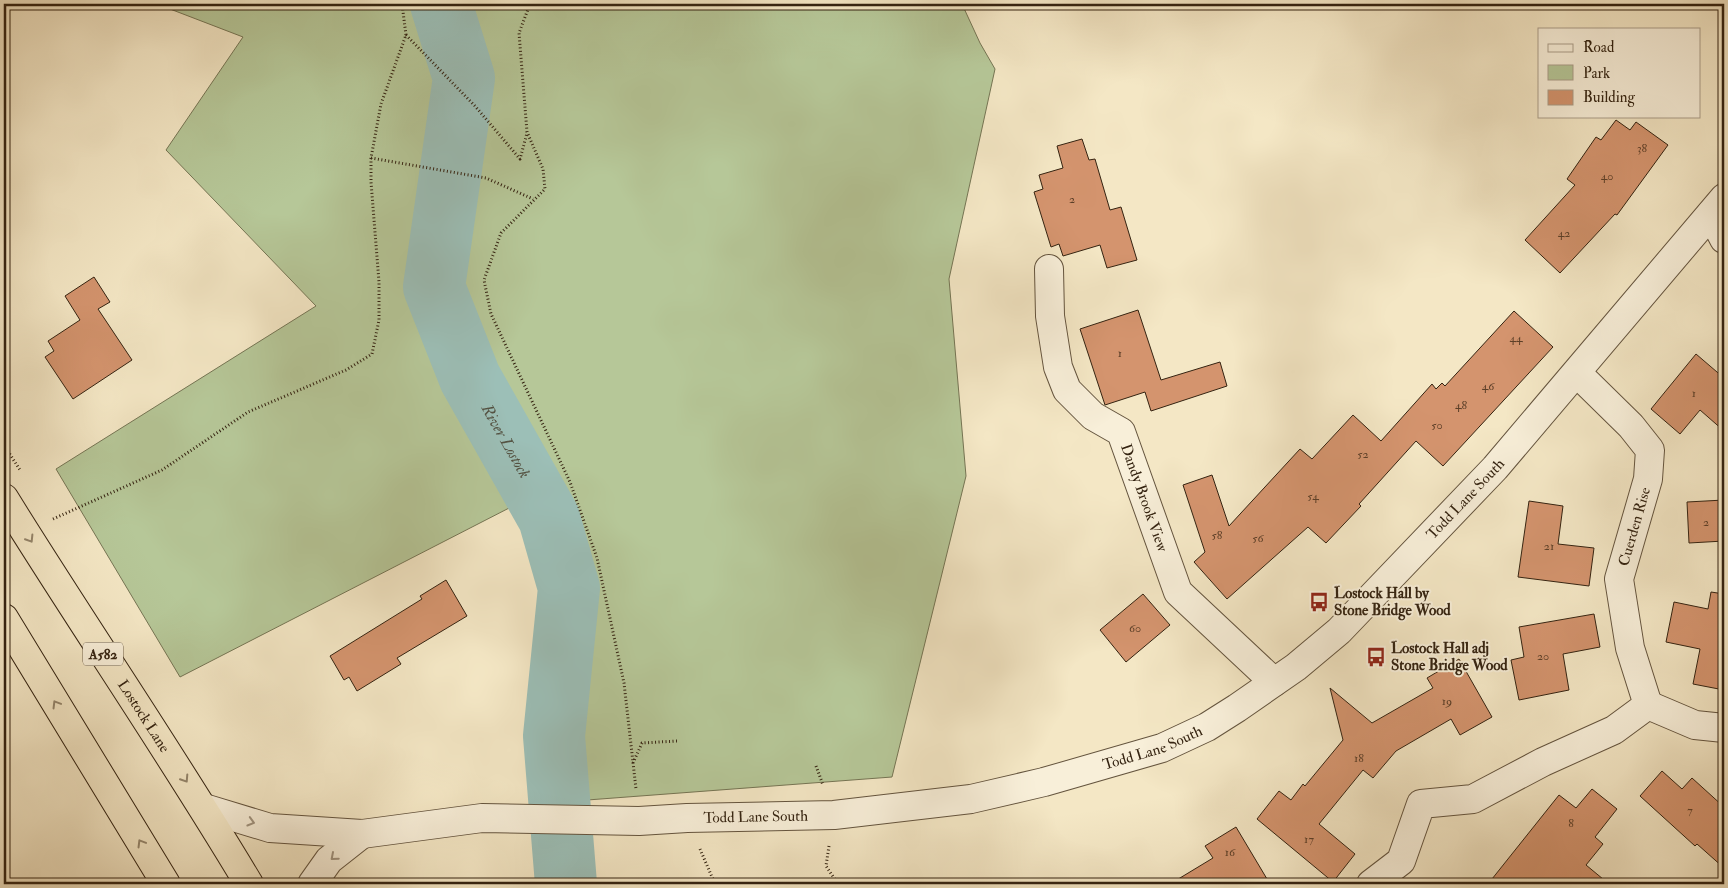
<svg xmlns="http://www.w3.org/2000/svg" width="1728" height="888" viewBox="0 0 1728 888" font-family="'IM FELL Double Pica',serif">
	<style>
		.green { fill: #b6c798; stroke: #757554 }
		.lines { fill: none; stroke-linecap: round; stroke-linejoin: round }
		.river { stroke: #9cbfb7; stroke-width: 62 }
		.building { fill: #d4946e; stroke: #342311 }
		.minor-casing { stroke: #64543e; stroke-width: 30 }
		.tertiary-casing { stroke: #64543e; stroke-width: 30 }
		.trunk-casing { stroke: #342311; stroke-width: 30 }
		.path { stroke: #342311; stroke-width: 3; stroke-dasharray: 1 2.5; stroke-linecap: butt }
		.minor { stroke: #f8efd9; stroke-width: 28 }
		.tertiary { stroke: #f8efd9; stroke-width: 28 }
		.trunk { stroke: #f4e7c5; stroke-width: 28 }
		.oneway { stroke: #94856b }
		.oneway2 { stroke: #a0937f }
		.labels { text-anchor: middle; dominant-baseline: central; stroke-width: 4; stroke-linejoin: round; paint-order: stroke }
		.number-label { font-size: 12px; fill: #5c3f28 }
		.shield { fill: #f8efd9; stroke: #6f604d; stroke-width: 1 }
		.shield-label { font-size: 14px; font-weight: bold; fill: #342311 }
		.street-label { font-size: 15px; fill: #342311; stroke: #f8efd9 }
		.poi-label { font-size: 15px; font-weight: bold; fill: #342311; stroke: #f8efd9; text-anchor: start }
		.water-label { font-size: 16px; font-style: italic; fill: #535243; stroke: #f8efd9 }
	</style>
	<rect width="100%" height="100%" fill="#f4e7c5"/>
	<filter id="stains"><feTurbulence type="fractalNoise" baseFrequency=".004" numOctaves="4"/><feColorMatrix values="0 0 0 0 .2 0 0 0 0 .09 0 0 0 0 .02 0 0 0 .5 -.17"/></filter>
	<radialGradient id="worn" r=".72"><stop offset=".6" stop-color="#630" stop-opacity="0"/><stop offset="1" stop-color="#630" stop-opacity=".3"/></radialGradient>
	<path class="green" d="M157,4H962L980,43L995,69L949,279L966,476L892,777L574,801L573,668L581,604L579,548L550,487L180,677L56,469L316,306L166,150L243,37Z"/>
	<g class="lines">
		<path class="river" id="s1" d="M441,4L464,78L434,287L470,378L549,518L569,588L554,736L566,884"/>
	</g>
	<path class="building" d="M1616,120L1630,130L1636,122L1668,145L1617,215L1615,214L1560,273L1525,240L1575,185L1567,179L1596,137L1601,140Z
		M1082,139L1089,160L1095,159L1110,210L1121,207L1137,260L1107,268L1100,245L1063,256L1059,244L1051,247L1034,192L1043,189L1039,175L1063,168L1057,146Z
		M94,277L110,302L98,309L132,360L73,399L45,357L54,351L48,341L80,320L65,296Z
		M1138,310L1161,380L1220,362L1227,386L1151,411L1145,392L1105,405L1080,329Z
		M1514,311L1553,347L1443,466L1416,441L1359,504L1361,506L1326,543L1308,527L1227,599L1194,562L1205,552L1183,485L1212,475L1229,526L1300,449L1312,459L1353,415L1381,441L1432,384L1436,389L1442,383L1445,386Z
		M1696,354L1724,378V431L1700,410L1680,434L1651,409Z
		M1724,500V541L1689,543L1687,502Z
		M1529,501L1563,506L1558,544L1594,548L1589,586L1518,577Z
		M446,580L467,616L397,658L401,664L357,691L349,677L344,680L330,656L422,599L420,596Z
		M1711,592L1724,594V690L1693,684L1700,649L1666,642L1674,602L1708,609Z
		M1143,594L1170,625L1126,662L1100,630Z
		M1594,614L1600,647L1563,654L1569,690L1519,700L1511,660L1524,657L1519,627Z
		M1459,659L1492,717L1460,735L1451,719L1396,751L1373,778L1363,770L1319,824L1355,854L1333,882L1257,819L1279,791L1291,800L1303,784L1305,786L1343,740L1330,688L1372,723L1433,688L1427,678Z
		M1662,771L1682,789L1692,778L1724,807V868L1697,844L1695,846L1640,796Z
		M1592,789L1617,809L1595,837L1603,844L1586,865L1609,884H1488L1559,795L1576,808Z
		M1236,827L1270,884H1170L1213,858L1205,846Z"/>
	<g class="lines">
		<defs>
			<g id="minor">
				<path d="M1711,214L1724,239"/>
				<path id="s2" d="M1049,269L1050,316L1058,367L1067,390L1093,416L1121,432L1178,592L1274,682"/>
				<path d="M1648,705L1695,725L1724,728"/>
				<path id="s3" d="M1371,884L1401,861L1421,804L1473,799L1543,762L1614,730L1648,705L1630,648L1619,579L1648,479L1650,450L1631,426L1577,373"/>
			</g>
			<g id="tertiary">
				<path id="s4" d="M204,808L270,828L362,834L482,818L639,821L687,818L834,815L971,799L1044,782L1162,748L1207,727L1237,708L1296,667L1339,631L1495,468L1724,198"/>
				<path d="M312,884L329,860L362,834"/>
			</g>
			<g id="trunk">
				<path id="s5" d="M4,498C84,627 171,753 249,884"/>
				<path d="M4,618L166,884"/>
			</g>
		</defs>
		<use href="#minor" class="minor-casing"/>
		<use href="#tertiary" class="tertiary-casing"/>
		<use href="#trunk" class="trunk-casing"/>
		<path class="path" d="M530,4L519,33L527,132L543,169L545,189L501,233L484,280L491,314L570,482L597,558L624,683L636,789
			M406,35L475,106L520,159L527,133
			M371,158L486,178L533,199
			M4,445L20,470
			M53,519L162,470L248,412L346,370L372,354L379,320V282L371,182V158L381,104L406,35L402,4
			M633,763L642,743L677,741
			M816,766L823,785
			M829,846L826,866L838,884
			M700,849L715,884"/>
		<use href="#minor" class="minor"/>
		<use href="#tertiary" class="tertiary"/>
		<use href="#trunk" class="trunk"/>
	</g>
	<defs><path id="oneway-chevron" d="M-2-3.5L2.5 0L-2 3.5" fill="none" stroke-width="1.6" stroke-linecap="round" stroke-linejoin="round" transform="scale(1.25)"/></defs>
	<g class="oneway">
		<use href="#oneway-chevron" transform="translate(30 539) rotate(58)"/>
		<use href="#oneway-chevron" transform="translate(56 704) rotate(-121)"/>
		<use href="#oneway-chevron" transform="translate(185 779) rotate(57)"/>
		<use href="#oneway-chevron" transform="translate(141 843) rotate(-121)"/>
	</g>
	<g class="oneway2">
		<use href="#oneway-chevron" transform="translate(251 822) rotate(16)"/>
		<use href="#oneway-chevron" transform="translate(334 857) rotate(139)"/>
	</g>
	<defs>
		<symbol id="bus-bare" viewBox="-9 -9 18 18"><path d="M-5-6H5V4H4V6H2V4H-2V6H-4V4H-5ZM-3.5-4V0h7V-4ZM-3.5 1.2v1.5H-2V1.2ZM2 1.2v1.5H3.5V1.2Z" fill="#8f2418" stroke="#f8efd9" stroke-width="2.5" paint-order="stroke"/></symbol>
	</defs>
	<g fill-rule="evenodd">
		<use href="#bus-bare" x="1305" y="588" width="28" height="28"/>
		<use href="#bus-bare" x="1362" y="643" width="28" height="28"/>
	</g>
	<g class="labels">
		<g class="number-label">
			<text x="1642" y="148">38</text>
			<text x="1607" y="176">40</text>
			<text x="1072" y="199">2</text>
			<text x="1564" y="233">42</text>
			<text x="1516" y="338">44</text>
			<text x="1120" y="353">1</text>
			<text x="1488" y="386">46</text>
			<text x="1694" y="393">1</text>
			<text x="1461" y="405">48</text>
			<text x="1437" y="425">50</text>
			<text x="1363" y="454">52</text>
			<text x="1313" y="496">54</text>
			<text x="1706" y="522">2</text>
			<text x="1217" y="535">58</text>
			<text x="1258" y="538">56</text>
			<text x="1549" y="546">21</text>
			<text x="1135" y="628">60</text>
			<text x="1543" y="656">20</text>
			<text x="1447" y="701">19</text>
			<text x="1359" y="758">18</text>
			<text x="1690" y="810">7</text>
			<text x="1571" y="823">8</text>
			<text x="1309" y="839">17</text>
			<text x="1230" y="852">16</text>
		</g>
		<rect class="shield" x="83" y="642.5" width="40" height="23" rx="4"/>
		<g class="shield-label">
			<text x="103" y="654">A582</text>
		</g>
		<g class="street-label">
			<text stroke="none"><textPath href="#s2" startOffset="262">Dandy Brook View</textPath></text>
			<text stroke="none"><textPath href="#s4" startOffset="1366">Todd Lane South</textPath></text>
			<text stroke="none"><textPath href="#s3" startOffset="534">Cuerden Rise</textPath></text>
			<text stroke="none"><textPath href="#s5" startOffset="259">Lostock Lane</textPath></text>
			<text stroke="none"><textPath href="#s4" startOffset="961">Todd Lane South</textPath></text>
			<text stroke="none"><textPath href="#s4" startOffset="556">Todd Lane South</textPath></text>
		</g>
		<g class="poi-label">
			<text x="1334" y="593">Lostock Hall by<tspan x="1334" dy="17">Stone Bridge Wood</tspan></text>
			<text x="1391" y="648">Lostock Hall adj<tspan x="1391" dy="17">Stone Bridge Wood</tspan></text>
		</g>
		<g class="water-label">
			<text stroke="none"><textPath href="#s1" startOffset="459">River Lostock</textPath></text>
		</g>
	</g>
	<rect width="1728" height="888" fill="none" stroke="#f4e7c5" stroke-width="20"/>
	<rect x="5" y="5" width="1718" height="878" fill="none" stroke="#342311" stroke-width="2.5"/>
	<rect x="10" y="10" width="1708" height="868" fill="none" stroke="#342311"/>
	<rect x="1538" y="28" width="162" height="90" fill="#f8efd9" stroke="#aa9d89"/>
	<rect x="1548" y="44" width="25" height="8" fill="#f8efd9" stroke="#aa9d89"/>
	<text x="1583" y="52" font-size="15" fill="#342311">Road</text>
	<rect x="1548" y="65" width="25" height="15" fill="#b6c798" stroke="#aa9d89"/>
	<text x="1583" y="78" font-size="15" fill="#342311">Park</text>
	<rect x="1548" y="90" width="25" height="15" fill="#d4946e" stroke="#aa9d89"/>
	<text x="1583" y="102" font-size="15" fill="#342311">Building</text>
	<rect width="100%" height="100%" filter="url(#stains)"/>
	<rect width="100%" height="100%" fill="url(#worn)"/>
</svg>
